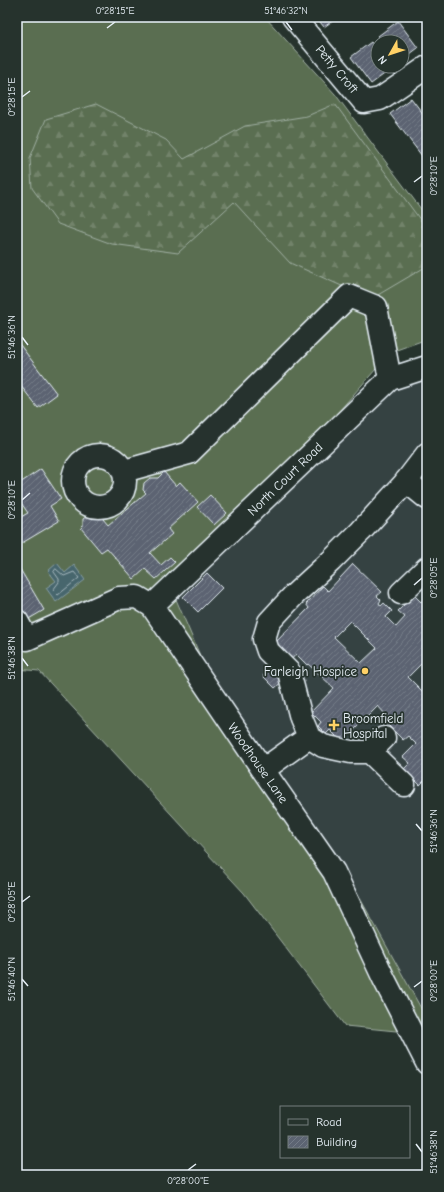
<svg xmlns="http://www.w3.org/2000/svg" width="444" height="1192" viewBox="0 0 444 1192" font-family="'Comic Neue',sans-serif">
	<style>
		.built { fill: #364242 }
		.grass { fill: #5a6e51; stroke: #a1b0a4 }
		.forest { fill: url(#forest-firs); stroke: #a1b0a4 }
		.water { fill: #47666d; stroke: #879ea5 }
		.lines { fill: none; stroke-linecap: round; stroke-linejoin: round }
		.shore { stroke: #a8b9c0; stroke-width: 1 }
		.building { fill: url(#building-hatch); stroke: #e8f1f8; fill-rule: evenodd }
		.minor-casing { stroke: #e8f1f8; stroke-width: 25 }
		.minor { stroke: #26332d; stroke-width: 22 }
		.ticks { fill: none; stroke: #e8f1f8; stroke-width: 1.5 }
		.poi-dot { fill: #ffd166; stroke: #26332d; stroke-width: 1.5 }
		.labels { text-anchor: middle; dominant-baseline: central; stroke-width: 3.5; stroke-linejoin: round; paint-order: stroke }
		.street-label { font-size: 13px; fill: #e8f1f8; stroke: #26332d }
		.poi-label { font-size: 13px; fill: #e8f1f8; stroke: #26332d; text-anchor: end }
		.neatline { fill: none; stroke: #e8f1f8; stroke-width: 1.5 }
		.ticks-label { font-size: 10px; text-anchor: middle; fill: #e8f1f8 }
	</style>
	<defs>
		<pattern id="forest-firs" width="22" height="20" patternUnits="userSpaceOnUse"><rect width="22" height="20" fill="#5a6e51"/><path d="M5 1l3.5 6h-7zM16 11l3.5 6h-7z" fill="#72836b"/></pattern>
		<pattern id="building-hatch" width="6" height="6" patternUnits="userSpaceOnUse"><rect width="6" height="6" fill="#5c6472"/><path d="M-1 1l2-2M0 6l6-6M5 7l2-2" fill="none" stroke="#737b87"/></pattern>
	</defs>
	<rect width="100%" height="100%" fill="#26332d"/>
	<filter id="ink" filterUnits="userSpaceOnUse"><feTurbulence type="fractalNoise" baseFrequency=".025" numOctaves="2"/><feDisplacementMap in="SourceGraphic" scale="8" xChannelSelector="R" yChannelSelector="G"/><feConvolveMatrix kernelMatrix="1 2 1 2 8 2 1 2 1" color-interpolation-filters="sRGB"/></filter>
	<g filter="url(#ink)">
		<path class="built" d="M427,372V1042L213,686L175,597L393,384Z"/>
		<path class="grass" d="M17,17H265L335,94L427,217V339L391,352L175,597L213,686L341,864L427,1019V1034L345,1026L244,893L39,671L17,669Z"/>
		<path class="forest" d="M96,104L166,140L184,159L245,126L307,116L335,104L427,229V266L371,299L290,263L234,202L178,253L112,244L58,224L32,188L30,158L46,119Z"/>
		<path class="water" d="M57,563L65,573L74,565L85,580L56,602L46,588L56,581L48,571Z"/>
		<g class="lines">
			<path class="shore" d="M56,569L64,576L74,572L79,578L58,595L53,590L59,582V579L54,572Z"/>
		</g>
		<path class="building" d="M316,17H338L324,27Z
			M398,21L418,48L402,60V42H382L378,36Z
			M371,42L378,51V66H389L391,69L371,84L351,57Z
			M411,98L427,119V158L425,160L390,114Z
			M17,341L57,394L38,408L17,381Z
			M41,469L61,499L50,506L59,521L17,546V519L28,513L17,497V485Z
			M164,472L176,486L180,482L198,502L168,529L172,534L150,553L161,565L170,557L175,562L156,579L145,569L134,579L107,548L101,552L81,528L83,526V519L87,516L95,515L98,513L108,525L146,493L143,490L144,483L150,478H158Z
			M210,495L227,513L214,525L197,507Z
			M17,564L44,610L27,620L17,603Z
			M353,564L382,592L377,596L381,600L379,603L381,606L384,603L392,611L386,617L396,627L405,617L398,611L414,595L421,602L427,595V658L408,677L427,696V781L426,779L420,785L404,769L410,763L403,757L416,744L408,736L403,740L381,718L385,714L378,706L342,742L330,730L326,734L318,726L321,722L311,712L334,688L308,664L307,665L296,654L291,660L274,644L309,608L306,604L323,586L328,591ZM350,621L377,648L361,663L334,637Z
			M207,573L222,588L198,612L183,597Z
			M272,665L286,678L275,688L263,676Z"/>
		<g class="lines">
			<defs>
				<path id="minor" d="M293,17L364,102L380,99L427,67
					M73 481a26 26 0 1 1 52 0a26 26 0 1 1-52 0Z
					M124,471L189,453L349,296L376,307L390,379
					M406,481L427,498
					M401,593L427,568
					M152,606L390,379L427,367
					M17,621L27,639L119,598L137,597L152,606L263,770L334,872L384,979L427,1063
					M370,752L384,738
					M263,770L309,737
					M404,785L370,752H351L323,746L309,737L301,718L289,672L268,651L264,639L269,622L294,595L331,561L361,531L404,484L427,454"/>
			</defs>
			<use href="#minor" class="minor-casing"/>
			<use href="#minor" class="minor"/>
		</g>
	</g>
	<path class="ticks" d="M286,22L292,30M107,28L115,22M22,97L30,91M414,182L422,176M22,337L28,345M22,500L30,493M414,585L422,578M22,658L28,666M416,824L422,831M22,902L30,896M22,979L28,986M414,987L422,981M416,1144L422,1152M188,1170L196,1164"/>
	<g class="poi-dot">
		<circle cx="365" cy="671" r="4"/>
		<path d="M332 719h4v4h4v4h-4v4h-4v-4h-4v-4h4z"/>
	</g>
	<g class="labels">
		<g class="street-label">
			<text transform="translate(337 69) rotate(50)">Petty Croft</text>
			<text transform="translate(285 479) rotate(-44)">North Court Road</text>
			<text transform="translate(258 763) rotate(55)">Woodhouse Lane</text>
		</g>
		<g class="poi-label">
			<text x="357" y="671">Farleigh Hospice</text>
			<text x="343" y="718" text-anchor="start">Broomfield<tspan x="343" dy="15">Hospital</tspan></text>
		</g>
	</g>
	<rect width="444" height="1192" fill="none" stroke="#26332d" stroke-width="44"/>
	<rect x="280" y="1106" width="130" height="52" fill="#26332d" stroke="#747f7e"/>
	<rect x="288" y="1119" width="20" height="6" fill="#26332d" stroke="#747f7e"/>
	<text x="316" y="1126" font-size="12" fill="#e8f1f8">Road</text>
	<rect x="288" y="1136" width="20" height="12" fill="url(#building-hatch)" stroke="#747f7e"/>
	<text x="316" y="1146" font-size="12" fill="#e8f1f8">Building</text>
	<g transform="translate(390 54) rotate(231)"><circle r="19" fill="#26332d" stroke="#747f7e"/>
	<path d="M0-3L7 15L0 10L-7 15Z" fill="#ffd166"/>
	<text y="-6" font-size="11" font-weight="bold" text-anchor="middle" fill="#e8f1f8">N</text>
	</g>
	<rect x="22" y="22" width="400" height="1148" class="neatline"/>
	<g class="ticks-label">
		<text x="115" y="14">0°28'15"E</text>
		<text x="286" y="14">51°46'32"N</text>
		<text transform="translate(11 97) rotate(-90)" y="4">0°28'15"E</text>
		<text transform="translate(433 176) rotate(-90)" y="4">0°28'10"E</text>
		<text transform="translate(11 337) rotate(-90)" y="4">51°46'36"N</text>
		<text transform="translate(11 500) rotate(-90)" y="4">0°28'10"E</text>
		<text transform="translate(433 578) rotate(-90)" y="4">0°28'05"E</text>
		<text transform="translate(11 658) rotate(-90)" y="4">51°46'38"N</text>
		<text transform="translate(433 831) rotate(-90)" y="4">51°46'36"N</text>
		<text transform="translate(11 902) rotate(-90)" y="4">0°28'05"E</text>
		<text transform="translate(11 979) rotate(-90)" y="4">51°46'40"N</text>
		<text transform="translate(433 981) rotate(-90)" y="4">0°28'00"E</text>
		<text transform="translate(433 1152) rotate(-90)" y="4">51°46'38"N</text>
		<text x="188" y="1184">0°28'00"E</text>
	</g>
</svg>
